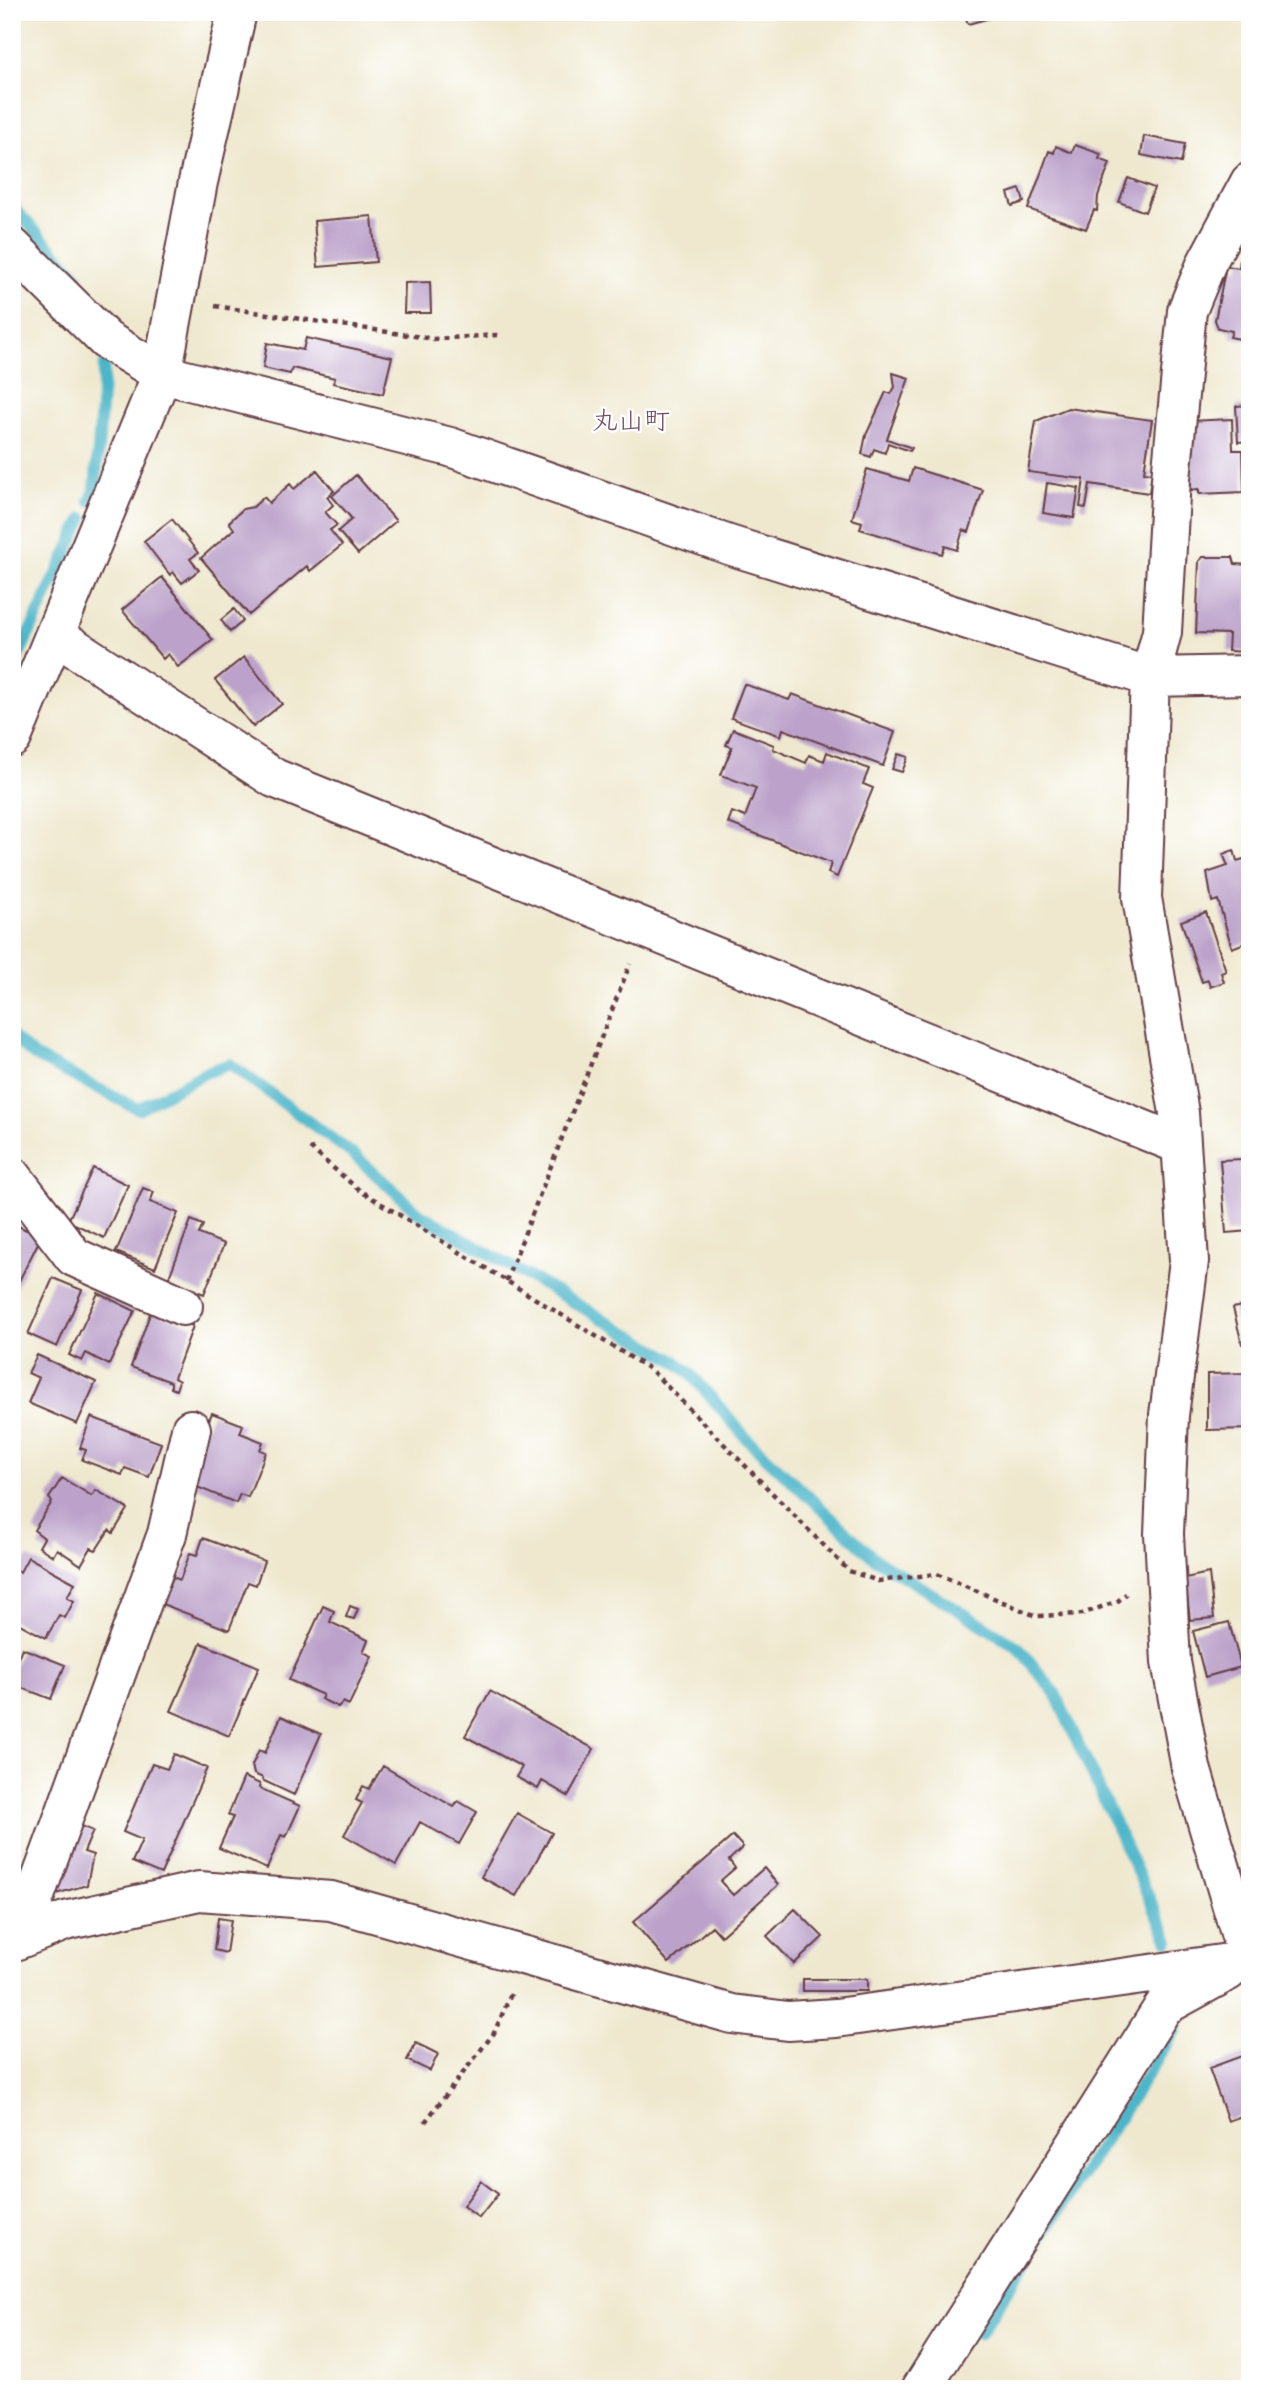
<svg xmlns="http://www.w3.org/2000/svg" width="1262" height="2401" viewBox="0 0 1262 2401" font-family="Mali,'Klee One',sans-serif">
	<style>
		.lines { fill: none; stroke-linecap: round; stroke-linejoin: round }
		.stream { stroke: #4cb5c9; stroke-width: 12 }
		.building { fill: #bca2ca }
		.minor-casing { stroke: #633d44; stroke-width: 42 }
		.path { stroke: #633d44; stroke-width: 4.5; stroke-dasharray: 5 5; stroke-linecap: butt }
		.minor { stroke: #fff; stroke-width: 38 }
		.labels { text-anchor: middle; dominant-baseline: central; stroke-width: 5; stroke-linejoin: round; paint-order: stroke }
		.quarter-label { font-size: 26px; fill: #724d63; stroke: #fff }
	</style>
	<rect width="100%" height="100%" fill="#fff"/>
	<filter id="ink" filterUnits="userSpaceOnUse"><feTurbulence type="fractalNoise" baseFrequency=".0143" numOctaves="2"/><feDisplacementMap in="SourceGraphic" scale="14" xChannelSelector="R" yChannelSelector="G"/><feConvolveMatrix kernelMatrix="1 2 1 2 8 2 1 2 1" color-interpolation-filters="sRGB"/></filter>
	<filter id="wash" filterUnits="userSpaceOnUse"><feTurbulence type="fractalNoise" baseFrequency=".00686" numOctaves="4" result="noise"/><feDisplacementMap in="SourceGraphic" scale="28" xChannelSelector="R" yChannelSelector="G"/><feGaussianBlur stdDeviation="1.57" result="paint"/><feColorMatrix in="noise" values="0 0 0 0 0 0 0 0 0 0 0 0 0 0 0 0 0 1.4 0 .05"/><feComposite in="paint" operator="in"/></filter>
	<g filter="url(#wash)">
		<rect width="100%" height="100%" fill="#efe8cf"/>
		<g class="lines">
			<path class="stream" d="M12,206L77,276
				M90,501L95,491L104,366
				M12,670L83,518
				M12,1037L34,1056L138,1109L205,1073L230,1064L354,1155L420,1214L674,1360L690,1373L747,1439L874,1558L1018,1647L1055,1693L1169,1941
				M979,2334L1176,2030L1174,2008"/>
		</g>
		<g id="blocks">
			<path class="building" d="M964,12H1008V13L968,24Z
				M1144,136L1185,144L1181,163L1141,155Z
				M1075,145L1101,154L1099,159L1110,163L1098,196L1097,211L1094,210L1086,229L1028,209L1049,151L1054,153L1056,146L1072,153Z
				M1128,178L1154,188L1145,212L1119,202Z
				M1020,189L1024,202L1012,206L1008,193Z
				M372,216L376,262L318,267L314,221Z
				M1240,259L1250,261V341L1230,337L1232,331L1218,328L1215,320L1226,266L1239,268Z
				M430,282L431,313H404L405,283Z
				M306,338L392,357L383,394L333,383L335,378L292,368L290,374L263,368L267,343L303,350Z
				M893,373L909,378L887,439L912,448L910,451L888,443L885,453L874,449L871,457L862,454L866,435L886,392L891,394L895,387Z
				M1250,405V441L1238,442L1236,406Z
				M1068,408L1152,420L1144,472L1152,473L1149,493L1090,484L1086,508L1080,507L1084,479L1028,472L1036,421Z
				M1232,419L1233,450H1243L1244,492L1199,494V489L1191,490L1189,421Z
				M913,468L983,490L969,532L963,530L957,550L945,546L942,554L860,529L862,522L852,519L867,469L909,481Z
				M317,470L334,491L327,497L333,505L325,512L337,525L330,530L342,545L310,571L307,566L249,615L201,558L234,529L229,522L243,509L253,507L264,497L269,503L290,484L294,489Z
				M356,475L396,521L358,554L338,531L352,519L332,496Z
				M1047,483L1079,488L1074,518L1043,513Z
				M172,519L198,553L190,559L199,570L182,583L173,572L170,575L144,541Z
				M1203,557H1233L1235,564L1249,565L1248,652L1228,651L1229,634L1196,633L1199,561Z
				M162,577L213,640L178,667L168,654L163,659L122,610Z
				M234,609L243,621L230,632L221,620Z
				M244,657L282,704L253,727L215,680Z
				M744,684L789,700L792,694L895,732L883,766L783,729L781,736L731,718Z
				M733,729L774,745L773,749L806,763L809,755L824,761L827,752L869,769L863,784L873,788L837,877L828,873L831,863L728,823L732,812L745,817L756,788L721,775L732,747L726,745Z
				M898,754L908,757L902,772L892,769Z
				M1234,850L1237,861L1250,857V941L1232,948L1218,900L1212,902L1207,873L1228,866L1223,854Z
				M1206,912L1226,971L1221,973L1224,982L1210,987L1208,980L1202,982L1181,921Z
				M1242,1159L1243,1171L1250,1170V1231L1226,1233L1220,1160Z
				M93,1168L128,1185L104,1238L68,1221Z
				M143,1188L154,1192L150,1202L178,1213L155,1268L116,1252Z
				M191,1220L203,1225L199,1234L224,1244L204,1294L168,1280Z
				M12,1223L41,1237L12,1295Z
				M53,1278L82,1290L57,1347L28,1334Z
				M98,1293L135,1311L109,1365L86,1353L82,1361L69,1355Z
				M1250,1304V1343L1242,1344L1233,1308Z
				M151,1311L193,1326L174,1378L179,1381L176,1390L171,1388V1382L131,1367Z
				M37,1355L96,1382L77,1424L28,1403L39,1378L28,1373Z
				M1250,1373V1429L1207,1430V1374Z
				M212,1413L243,1425L240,1433L263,1442L260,1450L266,1452L248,1497L240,1494L236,1503L192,1485L200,1441Z
				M91,1417L161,1443L149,1477L125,1468L122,1475L82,1460L86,1450L80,1448Z
				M62,1478L92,1496L96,1490L128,1509L113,1533L109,1530L96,1550L91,1548L81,1565L57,1549L53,1556L39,1547L44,1538L34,1530L52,1502L49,1498Z
				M203,1538L264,1561L256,1585L248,1582L229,1630L162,1604L173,1577L180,1580L190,1553L197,1555Z
				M28,1557L75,1583L67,1597L74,1601L65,1618L59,1615L46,1638L12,1620V1572L14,1569L20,1572Z
				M1209,1573L1214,1618L1190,1620L1185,1578Z
				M323,1606L334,1611L330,1622L368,1640L363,1652L372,1656L349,1705L343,1702L338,1707L321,1699L323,1695L289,1680Z
				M350,1606L358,1609L354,1619L346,1617Z
				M1229,1622L1241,1667L1205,1677L1193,1631Z
				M201,1643L259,1667L229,1736L171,1711Z
				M1249,1643H1250V1676L1241,1674Z
				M22,1648L65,1665L51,1699L12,1684V1673Z
				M490,1691L594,1749L568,1796L542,1781L538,1789L516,1777L522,1767L465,1736Z
				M281,1716L321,1734L294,1795L262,1780L263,1778L254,1774L252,1765L259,1750L265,1753Z
				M174,1754L207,1768L161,1874L132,1862L142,1840L123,1832L152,1764L167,1769Z
				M383,1766L454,1807L458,1801L477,1812L459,1844L420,1822L396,1865L344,1835L362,1803L356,1800L363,1786L369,1789Z
				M244,1777L260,1784L259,1788L300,1806L286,1837L281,1835L267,1869L219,1848L233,1817L228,1815Z
				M517,1813L552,1833L516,1896L481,1877Z
				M77,1824L93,1831L84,1852L93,1855L87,1885L49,1896Z
				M733,1836L743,1847L729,1860L735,1868L720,1881L733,1895L764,1868L778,1885L721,1936L712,1926L669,1963L633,1922Z
				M795,1909L823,1937L794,1964L767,1936Z
				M218,1918L231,1920L226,1953L214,1950Z
				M803,1979H867V1991H803Z
				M416,2043L438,2054L430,2071L407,2060Z
				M1250,2053V2113L1228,2121L1209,2068Z
				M481,2181L498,2194L479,2218L463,2206Z"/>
		</g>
	</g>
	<g filter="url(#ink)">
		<use href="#blocks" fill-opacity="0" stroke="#633d44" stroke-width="2"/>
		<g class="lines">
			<defs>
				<path id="minor" d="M12,247L106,340L162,374L450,447L729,545L1150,677L1250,675
					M55,635L274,778L1181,1145
					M12,738L162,374L198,182L237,12
					M12,1176L74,1257L183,1306
					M34,1931L28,1915L167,1534L191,1429
					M12,1942L65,1921L199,1891L331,1901L732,2014L788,2021L836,2018L1250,1960
					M1248,1960L1191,1768L1171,1662L1164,1534L1169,1415L1189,1261L1179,1113L1142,898L1150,677L1162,632L1171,479L1187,311L1207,262L1250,182
					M921,2389L1164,2006L1228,1971"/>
			</defs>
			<use href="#minor" class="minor-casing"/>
			<path class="path" d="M215,306L434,339L498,335
				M310,1148L359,1190L651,1370L849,1571L878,1581L937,1574L1036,1616L1082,1614L1118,1601L1126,1594
				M506,1281L630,964
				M425,2122L494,2033L512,1992"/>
			<use href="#minor" class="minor"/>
		</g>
	</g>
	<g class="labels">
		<g class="quarter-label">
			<text x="631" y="419">丸山町</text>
		</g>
	</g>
	<rect width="1262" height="2401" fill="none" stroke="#fff" stroke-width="42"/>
</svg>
